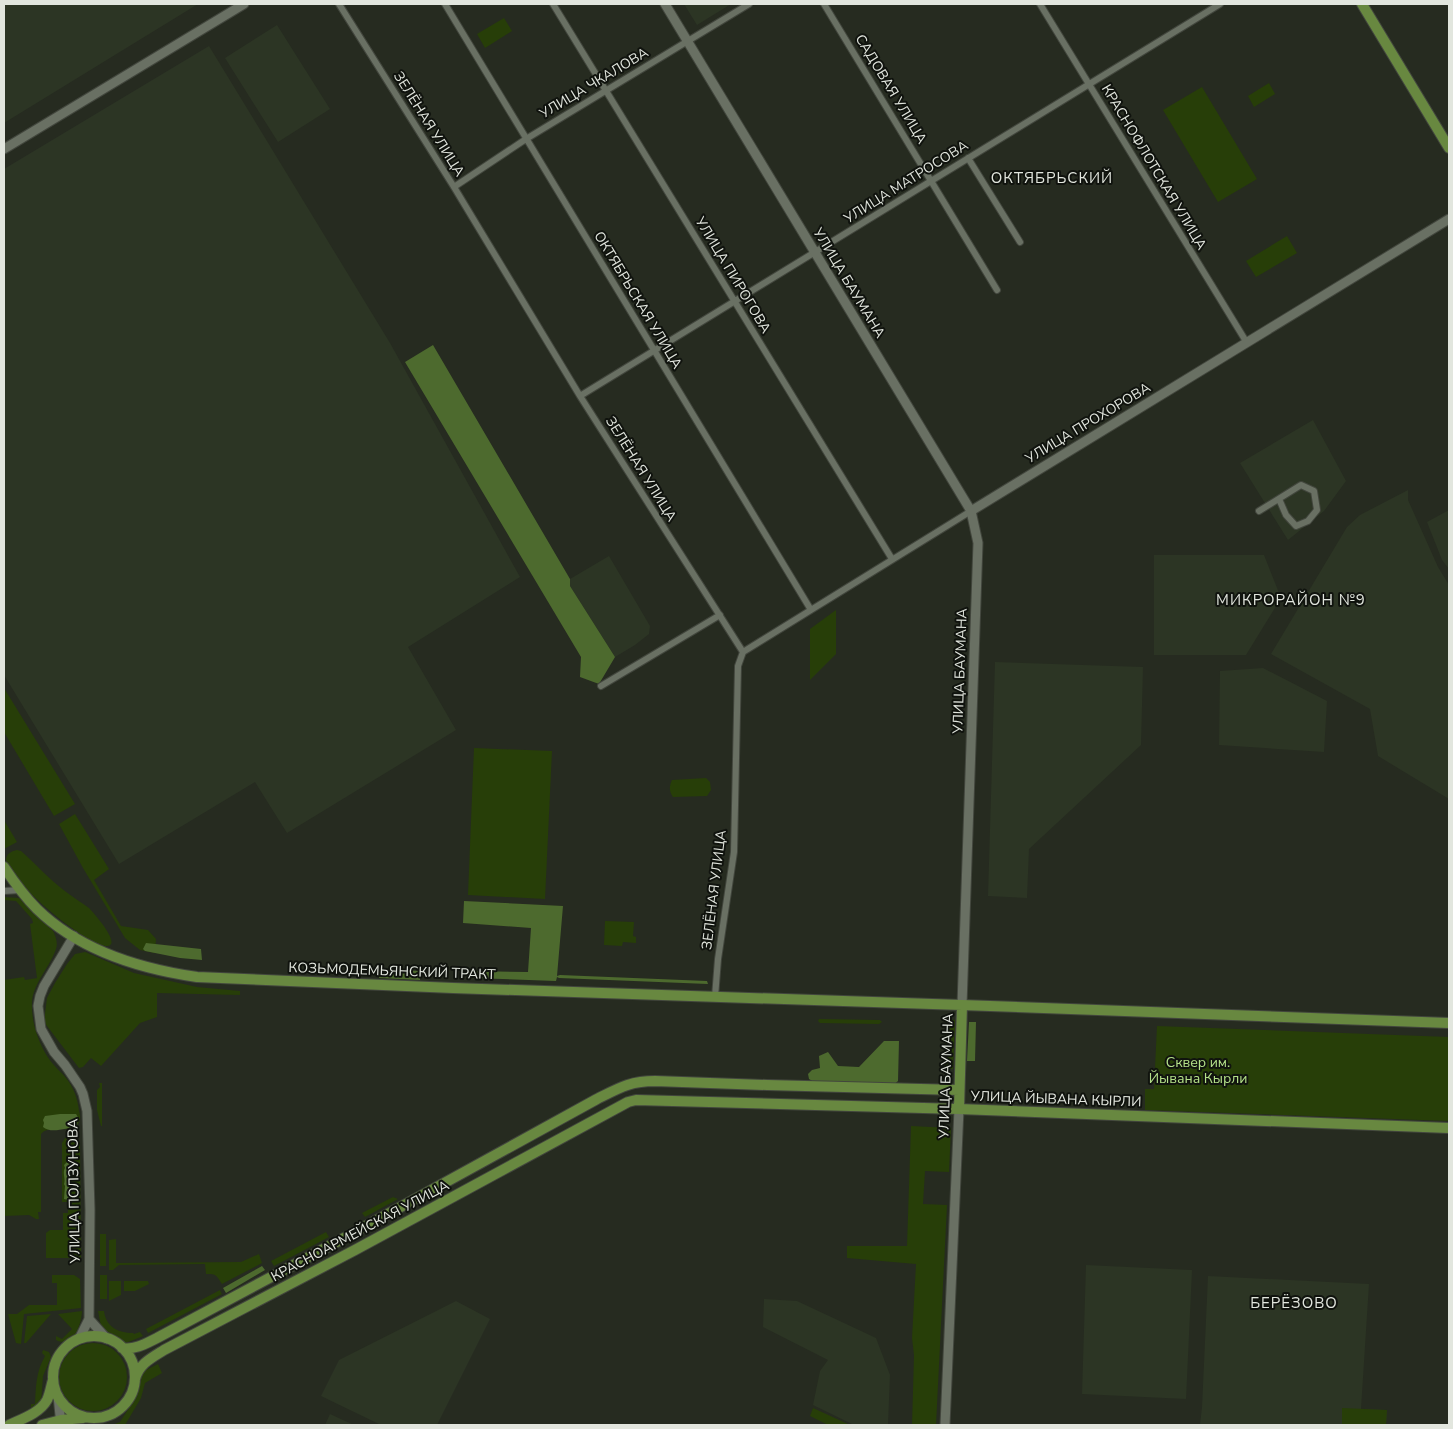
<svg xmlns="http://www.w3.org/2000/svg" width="1453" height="1429" viewBox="0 0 1453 1429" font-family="'Nunito Sans',sans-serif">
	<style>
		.built { fill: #2c3524 }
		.green { fill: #273e08 }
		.forest { fill: #4d6a2e }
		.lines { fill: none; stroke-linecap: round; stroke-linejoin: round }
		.street-casing { stroke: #42463d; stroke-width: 8 }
		.secondary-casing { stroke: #42463d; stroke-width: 11 }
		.primary-casing { stroke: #42463d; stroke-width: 12 }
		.street { stroke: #697063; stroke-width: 6 }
		.secondary { stroke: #697063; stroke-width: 9 }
		.primary { stroke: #688840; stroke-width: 10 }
		.labels { text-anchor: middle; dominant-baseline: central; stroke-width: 4; stroke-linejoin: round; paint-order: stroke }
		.street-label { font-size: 14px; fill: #e2e6de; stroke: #10130e }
		.park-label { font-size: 14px; fill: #b4e089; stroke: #10130e }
		.neighbourhood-label { font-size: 15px; letter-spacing: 1px; fill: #e2e6de; stroke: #10130e }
	</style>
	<rect width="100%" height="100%" fill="#262b20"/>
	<path class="built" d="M4,4H198L4,123Z
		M684,4H731L697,25Z
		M277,25L330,109L278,142L225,58Z
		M209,46L390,343L520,577L408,647L456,730L287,833L255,782L119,864L4,675V169Z
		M1313,420L1346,481L1324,511L1288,540L1240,463Z
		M1408,490V500L1438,567L1449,585V799L1378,756L1370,709L1271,654L1347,527L1360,515Z
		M1449,510V569L1442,560L1427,522Z
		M1154,555H1264L1281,598L1246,655H1154Z
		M609,556L650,626L649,634L635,645L615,657L570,586V579Z
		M995,662L1143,667L1141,745L1029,849L1027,898L988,896Z
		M1263,668L1327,701L1324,752L1219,745L1220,671Z
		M1086,1265L1192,1270L1186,1399L1082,1394Z
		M1208,1276L1369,1284L1361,1409L1387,1410L1386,1425H1200L1202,1407Z
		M764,1299L797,1301L876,1338L890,1375L888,1425H854L813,1405L820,1371L828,1360L763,1327Z
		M456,1301L490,1319L437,1425H381L321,1396L339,1360Z
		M330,1414L343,1420L354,1425H325Z"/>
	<path class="green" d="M504,18L512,31L485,48L477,34Z
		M1269,83L1275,94L1254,107L1248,96Z
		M1202,87L1257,179L1218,202L1163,110Z
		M1287,236L1297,253L1256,277L1246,261Z
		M836,610V654L810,680V629Z
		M4,688L75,804L54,816L4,732Z
		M474,748L552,751L545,899L468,895Z
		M706,778L710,782L711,790L707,796L673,797C669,791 669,787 672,780Z
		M75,814L109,869L94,880L121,926L148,930L156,939L155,953L140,950L125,938L83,868L59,824Z
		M4,820L17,842L4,849Z
		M17,850L21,851C29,858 36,865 43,872C57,886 73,897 89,908C93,912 125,948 105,946C86,945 5,878 6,859C7,853 12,851 17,850Z
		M4,897L19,898L53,931C56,937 58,943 56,949C50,967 34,982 32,1001C31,1021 37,1039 47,1056C53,1066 63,1073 69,1082C75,1091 78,1101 79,1111C80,1115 81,1118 79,1122C72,1135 50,1123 41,1134V1212H38L39,1219H36L29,1215L4,1216V980L24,977L25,980L37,978L30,924L33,923L32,919L16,901L4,900Z
		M605,921L634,922L633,936L636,937V943L623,942L622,946L604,945Z
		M85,952L134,973L197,987L240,991V995L157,993V1017L140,1023L101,1066L91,1058L83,1067L79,1068L44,1022L47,998L55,983L67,964L75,954Z
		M819,1019L880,1020L882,1022L879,1024L820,1023L818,1021Z
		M946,1019L955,1020L953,1069H944Z
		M1157,1026L1449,1037V1121L1145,1110V1089H1154Z
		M99,1083H102V1126H101L97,1110V1090L100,1087Z
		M911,1126L951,1128L949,1172L925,1171L923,1204L947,1205L936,1425H912L914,1355L912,1338L916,1264L847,1258V1246H907Z
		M70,1136L77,1139L80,1143L81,1258H46V1233L50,1230H63V1213H68V1202H62V1143L65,1138Z
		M393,1197L398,1199L365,1217L362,1213Z
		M326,1232L329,1237L274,1266L271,1261Z
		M100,1234H106V1266H100Z
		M116,1239V1263L241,1262L259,1254L262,1263L222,1284C216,1275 217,1274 206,1274L205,1264L119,1265L113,1270H109V1240Z
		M52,1275H74L80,1279L81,1308L24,1314L21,1344L16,1343L8,1314H17L29,1305H57V1283H52Z
		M100,1275H107V1299H100Z
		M109,1281H121V1295L109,1301Z
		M124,1281H148L149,1284L135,1291H124Z
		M220,1290L222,1294L148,1333L146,1329Z
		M82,1311C81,1325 74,1349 56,1340V1336L62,1339L72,1329L58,1314Z
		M98,1311H104C106,1327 118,1333 133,1333L134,1334L140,1332L143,1336L126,1343L118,1341L112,1338L101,1326Z
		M51,1314L26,1343H24L27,1316Z
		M59 1377a34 34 0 1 1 68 0a34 34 0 1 1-68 0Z
		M43,1350L49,1352L51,1357L43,1376L41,1403L31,1413V1404H35C36,1385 36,1372 45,1356L42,1353Z
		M158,1364L162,1373L145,1383L141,1398L125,1425H112L120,1422L129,1408L135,1395L140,1376L144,1371Z
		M813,1408L850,1425H828L810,1416Z
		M1342,1408L1387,1410L1386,1425H1342Z"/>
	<path class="forest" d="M433,345L570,579V586L615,657L599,684L580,677L581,657L405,362Z
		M464,901L563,906L557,976L560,975L707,981L708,984L559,978L557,977L556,981L472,978V971L528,972L531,928L463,923Z
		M146,943L201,949L202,960L180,958L145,951L143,949Z
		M380,969L420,971V980L379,978Z
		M969,1022H976L975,1061H967Z
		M884,1041H899L898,1081L893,1085L814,1082L809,1079L808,1074L812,1070L820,1068L819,1056L828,1052L838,1066L859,1067Z
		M60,1114H76L78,1117L77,1126C67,1128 51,1134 43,1127L44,1123L43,1120L45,1116Z
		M67,1162L70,1165L68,1173L70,1176L69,1178V1199L68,1200L64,1199L65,1186L64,1184C66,1179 62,1173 65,1168L64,1165Z
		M262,1266L265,1270L226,1293L223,1288Z"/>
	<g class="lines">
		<defs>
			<path id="street" d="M339,4L454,187L580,396L743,652
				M445,4L811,610
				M553,4L892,559
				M824,4L997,290
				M1040,4L1247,343
				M968,158L1020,242
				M454,187L526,139L749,4
				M580,396L1220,4
				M1259,511L1301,485L1314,491L1317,510L1308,521L1296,526L1286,515L1279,499
				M743,652L971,511
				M601,686L720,615
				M4,891L20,890
				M715,997L718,959L734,852L738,666L743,652"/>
			<path id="secondary" d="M665,4L971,511L978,543L962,1005
				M4,149L244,4
				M971,511L1449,219
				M74,936L44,986L40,996L38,1006L41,1029L54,1052L65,1065L80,1087L83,1094L87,1111L90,1210L89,1319L79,1339
				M89,1319L107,1339
				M58,1396L61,1425
				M945,1425L959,1109"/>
			<path id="primary" d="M1362,4L1449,148
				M4,867C14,882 24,896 37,909C79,950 141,969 197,977L453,988L962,1005L1449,1023
				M959,1109L962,1005
				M53 1377a41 41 0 1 1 82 0a41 41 0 1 1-82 0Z
				M122,1348C135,1350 145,1344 157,1338L346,1237L597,1099C619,1088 630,1081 655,1081L767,1085L959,1090
				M135,1379C139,1364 151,1358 164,1350L355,1250L628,1102L636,1100L959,1109L1449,1128
				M9,1425C22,1419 40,1413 47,1400C50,1394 51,1386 53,1380
				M42,1425L61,1420L83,1418"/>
		</defs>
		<use href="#street" class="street-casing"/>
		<use href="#secondary" class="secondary-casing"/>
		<use href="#primary" class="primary-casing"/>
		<use href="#street" class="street"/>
		<use href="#secondary" class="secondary"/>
		<use href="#primary" class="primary"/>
	</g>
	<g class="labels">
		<g class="street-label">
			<text transform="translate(594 83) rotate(-31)">УЛИЦА ЧКАЛОВА</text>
			<text transform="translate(891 89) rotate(59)">САДОВАЯ УЛИЦА</text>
			<text transform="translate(429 124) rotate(58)">ЗЕЛЁНАЯ УЛИЦА</text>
			<text transform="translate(1154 167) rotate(59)">КРАСНОФЛОТСКАЯ УЛИЦА</text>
			<text transform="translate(906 182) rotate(-32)">УЛИЦА МАТРОСОВА</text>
			<text transform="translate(733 275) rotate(59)">УЛИЦА ПИРОГОВА</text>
			<text transform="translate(849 283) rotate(59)">УЛИЦА БАУМАНА</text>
			<text transform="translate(638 300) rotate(59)">ОКТЯБРЬСКАЯ УЛИЦА</text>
			<text transform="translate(1088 423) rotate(-31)">УЛИЦА ПРОХОРОВА</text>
			<text transform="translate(641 469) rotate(58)">ЗЕЛЁНАЯ УЛИЦА</text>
			<text transform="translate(960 671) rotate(-88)">УЛИЦА БАУМАНА</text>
			<text transform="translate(714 890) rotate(-83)">ЗЕЛЁНАЯ УЛИЦА</text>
			<text transform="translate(392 971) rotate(2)">КОЗЬМОДЕМЬЯНСКИЙ ТРАКТ</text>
			<text transform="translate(946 1076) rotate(-88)">УЛИЦА БАУМАНА</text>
			<text transform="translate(1056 1099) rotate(2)">УЛИЦА ЙЫВАНА КЫРЛИ</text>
			<text transform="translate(74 1191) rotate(-91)">УЛИЦА ПОЛЗУНОВА</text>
			<text transform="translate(360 1231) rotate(-28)">КРАСНОАРМЕЙСКАЯ УЛИЦА</text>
		</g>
		<g class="park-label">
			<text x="1198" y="1062">Сквер им.<tspan x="1198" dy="16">Йывана Кырли</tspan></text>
		</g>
		<g class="neighbourhood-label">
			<text x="1052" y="178">ОКТЯБРЬСКИЙ</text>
			<text x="1291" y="600">МИКРОРАЙОН №9</text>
			<text x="1294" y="1303">БЕРЁЗОВО</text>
		</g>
	</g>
	<rect width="1453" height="1429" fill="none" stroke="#e2e6de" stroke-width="10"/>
</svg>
